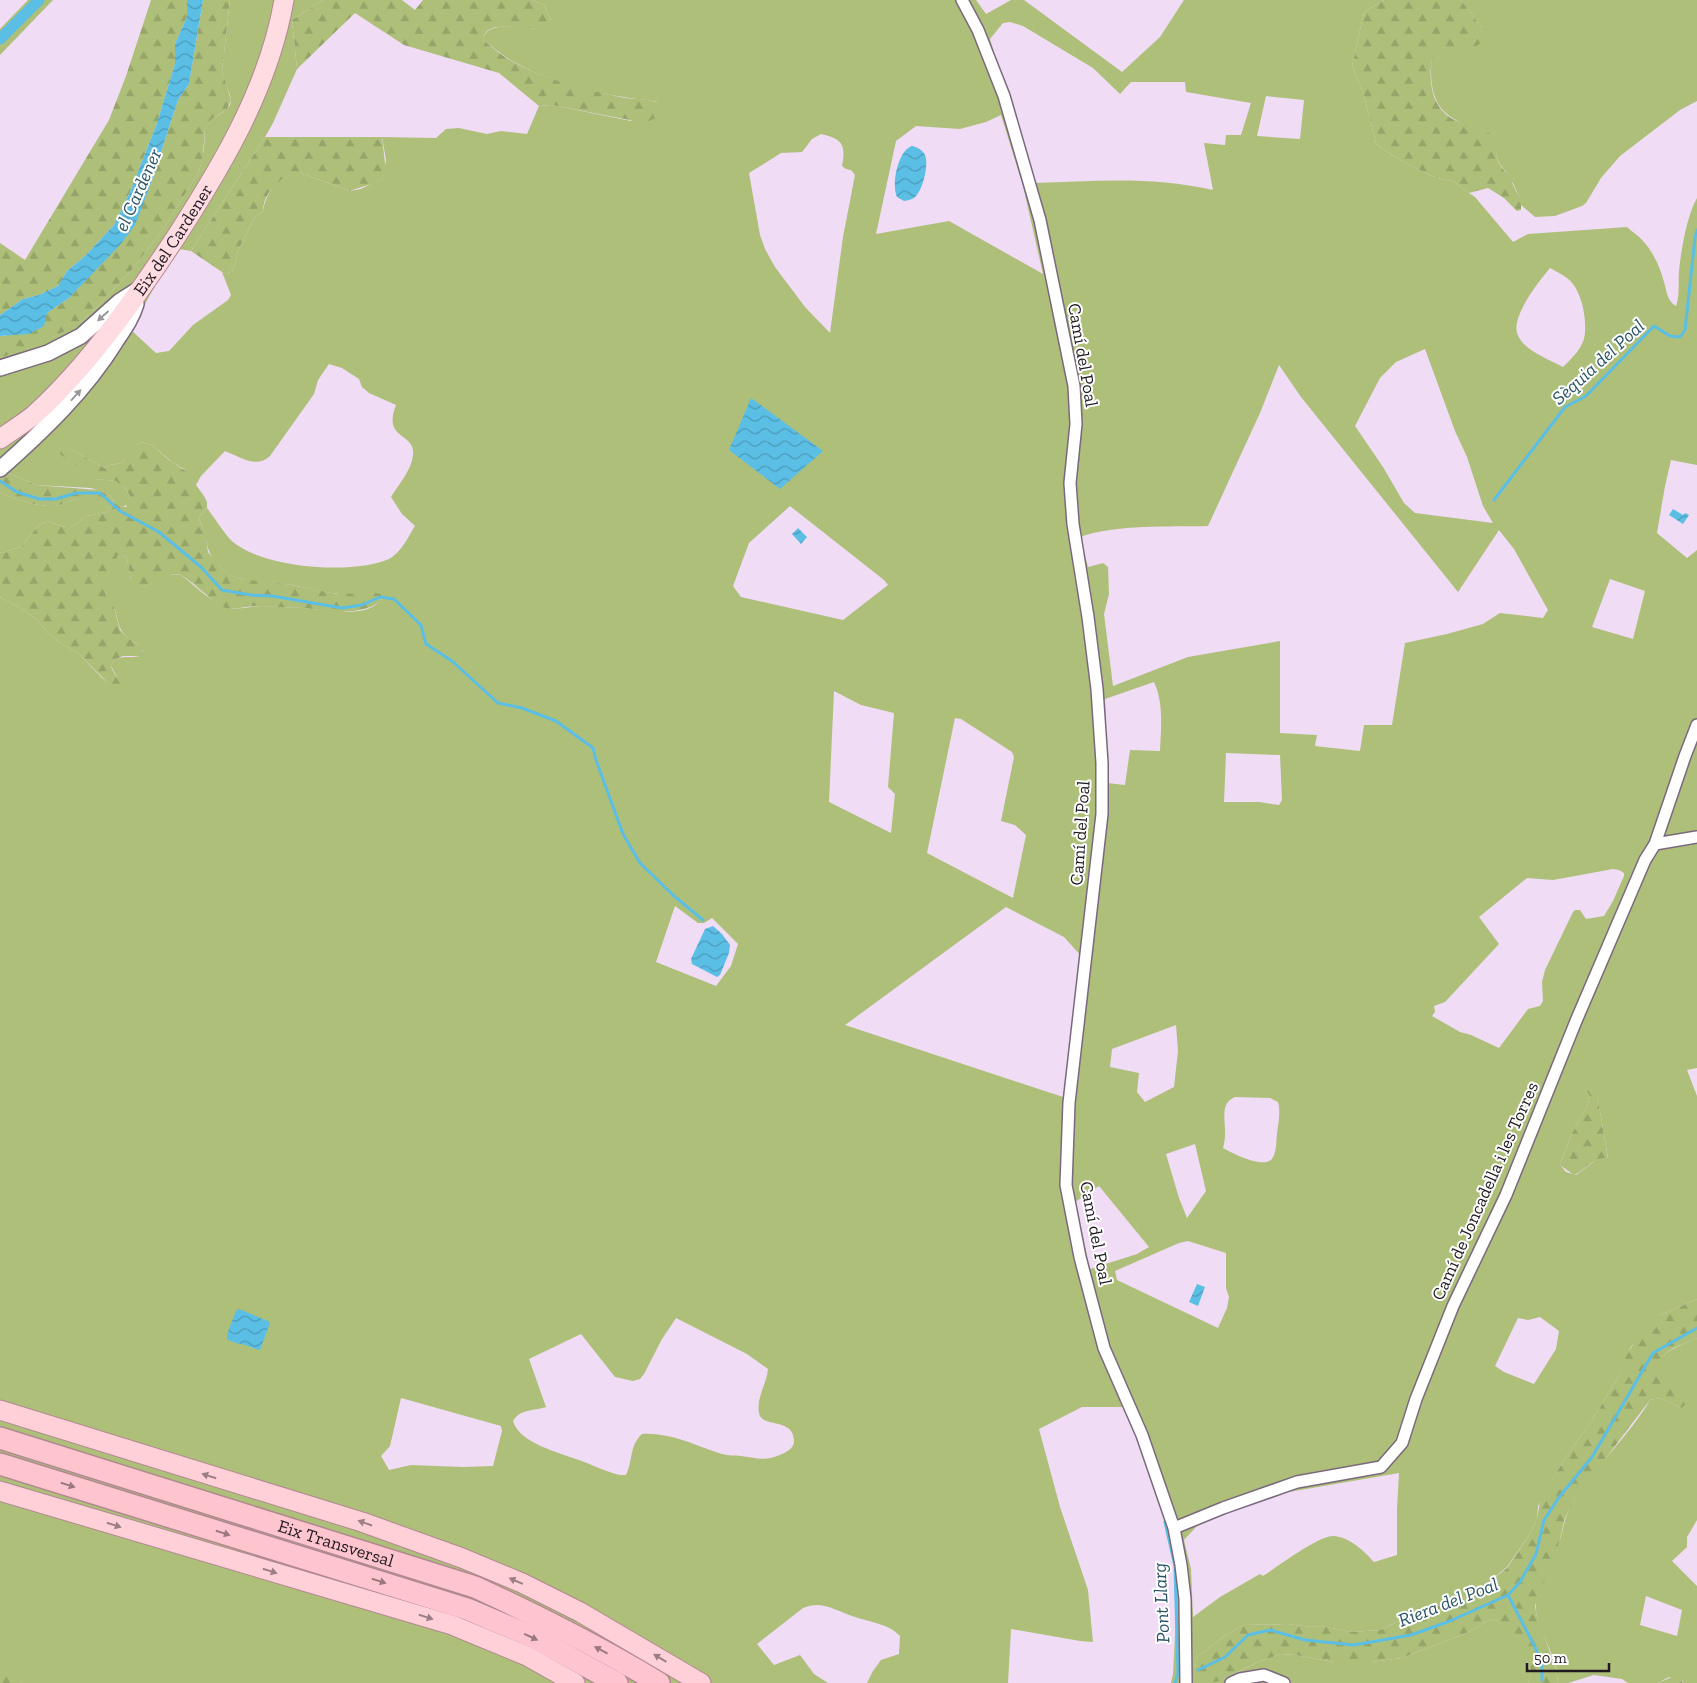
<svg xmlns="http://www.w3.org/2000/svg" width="1697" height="1683" viewBox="0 0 1697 1683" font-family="'Zilla Slab',serif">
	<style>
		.green { fill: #aebf79; fill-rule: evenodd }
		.forest { fill: url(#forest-firs) }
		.water { fill: url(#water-waves) }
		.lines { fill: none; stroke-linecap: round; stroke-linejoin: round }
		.stream { stroke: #5bbfe5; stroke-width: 3 }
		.canal { stroke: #5bbfe5; stroke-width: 11 }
		.minor-casing { stroke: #7a697d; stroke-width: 14 }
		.tertiary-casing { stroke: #7a697d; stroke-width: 18 }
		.primary-casing { stroke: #b18991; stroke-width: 21 }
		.trunk-casing { stroke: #b18991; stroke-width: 21 }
		.motorway-casing { stroke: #b18991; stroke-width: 24 }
		.minor { stroke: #fff; stroke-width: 11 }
		.tertiary { stroke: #fff; stroke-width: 15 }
		.primary { stroke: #ffdce2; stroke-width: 19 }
		.trunk { stroke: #ffd0d8; stroke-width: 19 }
		.motorway { stroke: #ffc5ce; stroke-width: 21 }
		.oneway { fill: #9b989b }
		.oneway2 { fill: #9b7e86 }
		.oneway3 { fill: #9b7880 }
		.labels { text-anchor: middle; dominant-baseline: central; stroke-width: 4; stroke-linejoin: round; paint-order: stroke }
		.street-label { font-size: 18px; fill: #201921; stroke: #fff }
		.water-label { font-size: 19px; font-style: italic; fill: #285364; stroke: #fff }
	</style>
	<defs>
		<pattern id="forest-firs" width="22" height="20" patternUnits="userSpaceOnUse" patternTransform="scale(1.25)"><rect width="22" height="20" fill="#aebf79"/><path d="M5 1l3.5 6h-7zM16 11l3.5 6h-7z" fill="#95a468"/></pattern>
		<pattern id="water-waves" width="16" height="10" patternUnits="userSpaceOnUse" patternTransform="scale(1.25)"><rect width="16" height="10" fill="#5bbfe5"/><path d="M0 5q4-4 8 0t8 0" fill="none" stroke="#4b9ab9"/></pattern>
	</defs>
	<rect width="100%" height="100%" fill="#f0dcf4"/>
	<path class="green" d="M28,0H53L0,55V29Z
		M230,0H323L292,20L297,69L273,123L265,137L191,251L179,249L156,284L131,330L156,353L169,351L193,325L228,300L231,295L222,272L228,274L233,270L238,251L252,222L255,217L263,212C264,196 281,170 299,172L349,191L361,189L383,178L386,160L382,137L436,138L446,129L459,128L487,134L501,131L527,134L539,106L552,105L631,121L657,102C646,99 634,99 623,97C574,89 521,74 484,40C483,19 529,28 543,29L551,20L544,5L531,0H976L986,14L1011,0H1024L1122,72L1160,37L1184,0H1384L1364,12L1352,66L1363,92L1376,143L1382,149L1411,166L1437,178L1455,182L1460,187L1475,197L1513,242L1528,234L1627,227C1632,232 1638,235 1642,240C1653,251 1660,267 1664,282C1667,292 1667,301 1676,306C1680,296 1678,282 1679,271C1681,251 1687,215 1697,198V465L1671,460L1665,486L1657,533L1687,558L1697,550V1068L1687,1070L1697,1096V1299L1661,1315L1631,1347L1617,1379L1599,1409L1559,1468L1538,1506L1537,1519L1528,1537L1507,1567L1479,1590L1466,1597L1442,1604L1401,1620L1380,1630L1351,1632L1322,1626L1311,1627L1288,1624L1243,1625L1223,1637L1197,1657L1195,1661V1667L1224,1679L1256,1663L1281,1654L1295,1655L1334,1662H1372L1402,1658L1469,1632L1485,1622L1494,1619C1506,1626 1532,1663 1531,1676C1531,1680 1530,1680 1528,1683H1171L1173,1674L1176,1617L1174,1566L1164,1522L1165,1519L1150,1468L1124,1407H1082L1039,1429L1060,1507L1088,1590L1093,1642L1080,1641L1011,1629L1008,1683H867L873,1671L881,1660L899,1654L900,1636C888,1623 868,1622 852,1616C841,1612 830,1606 818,1605C812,1605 808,1606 803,1608L757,1644L774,1665L800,1655L814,1674L828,1683H22L0,1659V597L22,609L37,620L49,634L58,641L78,653L102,678L118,690L117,677L111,666L114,660C124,654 135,660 143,654C143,643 131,642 125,635C118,628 118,619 115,610C113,604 107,598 106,592C103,580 111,564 118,555H122L127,558L131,580L141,587C154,586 165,571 180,575C185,577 188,581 192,584C204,594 215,604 230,608C239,610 251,606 261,606C275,607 289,607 303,608C325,610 367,620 383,598L377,593C365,594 352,596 339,594C321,592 304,587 286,584C265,581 237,584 221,568C202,550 210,538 199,520L200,516L207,508C214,517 225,535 233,542C264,568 353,575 389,559C401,553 408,537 415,526L402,514L391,497C399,484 412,469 413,455C416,432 382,441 396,405L369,393L362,387L359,379L342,368L329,364L318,380L314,394L270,456C256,469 241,457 225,451L201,476L196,485L184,469L172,462L152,445L141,442L126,451L125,458L122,463L110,465L105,468L68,448L87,472L95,479L117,481L125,488L130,496L128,504L123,507L117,505L110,496L100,491L91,488L36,485L9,473L0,479V358L64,332L80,322L94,310L130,272L162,231L199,172L204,149L205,129L208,124L211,120L223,112L230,105L231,100L230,95L226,85L222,71ZM1010,22L1023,26L1093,68L1120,94L1131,82H1185L1186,92L1251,103L1241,135H1226L1225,145L1204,143L1213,190C1152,176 1096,181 1034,183L990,39L1003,23ZM1266,96L1304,100L1300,139L1257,136ZM1001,115L1023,186L1043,274L949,221L876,234L896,141L916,126L960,129L986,122ZM821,134C843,139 846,145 842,166L846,169L851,170L855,175L843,237L830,333L805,307L775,267L765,249L760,235L749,173L781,153L802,152L812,139ZM1550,268C1555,271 1562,274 1567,278C1582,289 1588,321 1584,339C1580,351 1572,358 1563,367C1550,360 1533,354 1523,343C1521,341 1518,336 1517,333C1512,315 1539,281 1550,268ZM1425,349L1455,431L1467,457L1483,506L1493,523L1415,513L1404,503L1383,467L1355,426L1380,378L1396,362ZM1279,365L1301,397L1458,592L1499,530L1514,549L1548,610L1543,618L1500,613L1483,624L1447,634L1405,643L1392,725H1364L1360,751L1315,746L1317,735L1280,733V641L1188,657L1113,686L1104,614L1109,594L1108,567L1103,563L1088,567L1080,537C1116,524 1170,527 1208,526L1260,413ZM790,506L884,580L888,585L843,620L741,597L733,586L749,543ZM1610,579L1645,591L1633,639L1592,627ZM1154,682C1164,704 1161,727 1160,751L1130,750L1125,785L1107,783L1105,699ZM834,691L861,705L894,713L888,787L895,794L891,833L829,802ZM955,718L961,719L1012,752L1014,757L1001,821L1015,825L1026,835L1013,898L927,853ZM1226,753L1280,755L1282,800L1279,805L1259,802H1224ZM1613,869L1619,870L1624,873V876L1613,901L1604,916L1586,919L1580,910H1575L1573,912L1545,970L1542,982L1543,1001L1540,1006L1528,1009L1499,1048L1471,1035L1460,1032L1432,1016L1435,1012L1434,1006L1445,1002L1499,944L1479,917L1527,878L1553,880ZM675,906L698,923H704L712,918L738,944L731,966L716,986L656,962ZM1006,907L1064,937L1082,957L1063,1097L845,1025ZM1176,1025L1178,1051L1174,1087L1145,1102L1137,1092L1139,1073L1110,1067L1112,1049ZM1588,1092L1597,1094L1608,1158L1597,1159L1576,1175L1566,1172L1560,1165L1572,1133L1587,1107L1590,1096ZM1235,1097L1270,1098L1278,1102C1281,1112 1278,1124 1277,1134C1276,1141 1277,1154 1271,1160C1261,1168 1232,1153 1223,1148C1224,1144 1225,1140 1225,1135C1226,1122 1219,1103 1235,1097ZM1195,1144L1206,1191L1187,1218L1179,1198L1166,1154ZM1099,1186L1149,1247L1137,1254L1090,1269L1075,1202ZM1188,1241L1226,1253V1288L1229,1297L1227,1308L1218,1328L1117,1280L1115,1271L1179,1243ZM1540,1317L1559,1331L1556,1349L1534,1384L1504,1372L1495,1366L1518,1318L1528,1320ZM676,1318L747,1354L768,1369C767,1383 756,1398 759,1413C761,1428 794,1417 794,1441C794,1448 787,1452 782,1454C765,1462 758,1458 741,1456C735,1455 729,1456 722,1454C705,1449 689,1441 672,1437C662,1435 651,1433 642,1434C629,1446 633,1461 626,1475H620C606,1472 593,1465 579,1460C560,1453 519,1443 513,1421C520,1409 534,1411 546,1407L529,1359L581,1334L615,1377L633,1381L640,1379L644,1374L662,1339ZM401,1398L501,1426L502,1431L493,1466L463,1467L411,1465L389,1470L381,1456L390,1446ZM1399,1473L1397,1509V1555L1374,1562C1364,1551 1350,1537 1333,1536C1318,1536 1277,1567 1263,1576L1260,1574L1220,1597L1193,1617L1191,1569L1184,1540L1196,1527L1210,1519L1277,1494Z
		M1461,0H1697V101L1680,110L1620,156L1601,178L1586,203L1582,206L1555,216L1535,217L1521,205C1520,195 1512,181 1506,172C1504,169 1501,166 1499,163C1495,156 1498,146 1496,139C1458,119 1431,120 1431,70C1431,63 1432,53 1439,49C1446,45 1463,51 1473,48L1482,28Z
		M0,492C12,499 39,507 53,506C61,506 68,501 76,499C89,495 103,501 111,511L87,516L71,527H65L48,521L42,523L37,527L22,546L3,553L0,552Z
		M1697,1338V1520L1687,1537V1547L1672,1561L1697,1586V1683H1683V1681L1669,1677L1658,1683H1628L1622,1679L1594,1675L1568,1683H1557C1562,1661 1533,1627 1536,1603C1537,1589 1550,1568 1555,1554C1563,1536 1563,1517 1574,1500C1596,1465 1629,1436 1650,1400L1660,1398L1681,1408V1396C1675,1389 1664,1381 1660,1372C1651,1353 1686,1344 1697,1338ZM1646,1596L1682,1610L1677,1636L1640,1625Z"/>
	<path class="forest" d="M151,0H187V17L175,44V64L156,126L130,192L114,225L86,255L67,271L58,286L39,295L23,299L0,315V243L25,260L109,120L126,76Z
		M203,0H230L222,71L231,100L227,109L211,120L205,129L203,155L199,172L162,231L130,272L94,310L73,328L32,346L0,358V336H5L47,313L69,298L93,272L151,183L178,100L189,84Z
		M323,0H402L415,10L423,0H531L544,5L551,20L550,25L547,29C533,31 482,17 484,40C518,74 575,87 620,97C634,100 649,97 661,105L663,110L662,115L645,123L552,105L539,106L499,73L404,45L355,13L297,69L292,20Z
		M1384,0H1461L1482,28C1484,33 1484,37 1481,42C1468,59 1447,42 1438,50C1427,58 1430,90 1436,101C1439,108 1445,114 1451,118C1462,125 1490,129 1496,139C1499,145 1496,152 1497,158C1498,165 1508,175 1513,178L1512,183L1521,200V210L1517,211L1504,198L1488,188L1469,193L1460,187L1455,182L1437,178L1411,166L1382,149L1376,143L1363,92L1352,66L1364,12Z
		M265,137H382L386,172L383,178L372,184L349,191L299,172C286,171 266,192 264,204C263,206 263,209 263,212L255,217L252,222L238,251L233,270L228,274L222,272L191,251Z
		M141,442L152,445L169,460L186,471L204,496L207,502V508L200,516L199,520L205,532L208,552L220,567L231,575L241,579L286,584L337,594L377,593L383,595L381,601C369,610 355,611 341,612C328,613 316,609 303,608C288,607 272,607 257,606C246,606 234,611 223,607C211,602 187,574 176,574C162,574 151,589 137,587L131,580L127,558L122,555H118L108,573L106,593L114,607L120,630L127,637L142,647L143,654L141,656H123L114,660L111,666L112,669L121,685L120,688L118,690L112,687L78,653L58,641L49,634L37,620L22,609L0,597V552L3,553L22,546L37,527L42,523L48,521L65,527H71L87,516L110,511V510C99,498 83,495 68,502C62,504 58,506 53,506C39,507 12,499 0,492V479L9,473L36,485L98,490L110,496L117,505L123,507H126L130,496L125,488L116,481L95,479L60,454L56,451L59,443L105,468L110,465L122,463L125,458V448H130Z
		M1593,1090L1597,1093L1608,1159C1593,1156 1586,1170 1574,1175L1560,1165L1572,1133L1587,1107L1590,1096L1587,1091Z
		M1697,1299V1338C1688,1343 1677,1345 1669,1351C1640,1372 1683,1386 1685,1405L1681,1408L1660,1398L1650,1400L1574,1500L1565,1518L1557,1551L1539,1592L1535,1606L1537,1617L1558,1674L1557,1683H1528C1539,1669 1517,1649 1509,1638C1504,1631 1502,1624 1494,1619L1485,1622L1469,1632L1402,1658L1372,1662H1334L1295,1655L1281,1654L1256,1663L1219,1681C1211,1683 1203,1682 1196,1675L1195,1661L1197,1657L1223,1637L1243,1625L1288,1624L1311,1627L1322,1626L1351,1632L1380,1630L1401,1620L1442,1604L1466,1597L1479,1590L1507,1568L1528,1537L1537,1519L1540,1501L1559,1468L1599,1409L1617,1379L1626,1356L1640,1334L1650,1323L1661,1315Z
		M0,1659L3,1661L22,1683H0Z
		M1672,1677L1680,1678L1683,1683H1647H1658Z"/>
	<path class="water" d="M187,0H203L189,84L178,100L151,183L135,225L120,245L69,298L47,313L44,326L29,334L0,336V315L23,299L39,295L58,286L67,271L86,255L114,225L130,192L156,126L175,64V44L187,17Z
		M912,146C917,147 923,150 925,155C929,164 923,190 915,197C912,200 908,200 904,201L897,197C891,185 898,150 912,146Z
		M751,398L823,451L780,489L729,450Z
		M1673,509L1683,515L1685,513L1689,515L1683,524L1669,515Z
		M798,528L807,537L801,544L792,534Z
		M713,926L722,934L730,945L729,953L720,975L717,977L692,964L691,959L705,929Z
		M1197,1284L1205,1287L1198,1306L1189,1302Z
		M239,1309L268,1321L270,1323L260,1350C254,1349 252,1347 248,1346C240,1343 234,1344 227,1339V1334L236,1311Z"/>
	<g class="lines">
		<path class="stream" d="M0,481L17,492L39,499H56L76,493H100L120,511L159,532L201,567L222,590L251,595L272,596L342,608L362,605L380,597L394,599L421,625L426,644L452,661L498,703L522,708L556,721L593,748L596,760L623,834L640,863L674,896L703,920
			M1494,500L1565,407L1586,396L1654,326L1670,336L1680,337L1685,330L1695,238L1697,230
			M1165,1522L1175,1566L1178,1674L1175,1683
			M1508,1595L1535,1647L1542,1665V1680
			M1198,1670L1225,1657L1248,1635L1270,1630L1305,1640L1354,1645L1411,1635L1450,1621L1508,1595L1520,1582L1536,1554L1544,1520L1560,1496L1592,1457L1653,1353L1697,1328"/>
		<path class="canal" d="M0,39L39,0"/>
		<defs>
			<path id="minor" d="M962,0L978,30L1004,96L1040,220L1074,386L1076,424L1070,483L1073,524L1088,617L1097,689L1102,763V814L1069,1103L1066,1185L1080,1257L1104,1348L1142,1435L1174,1528L1181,1565L1185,1599L1186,1683
				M1655,844L1697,837
				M1174,1528L1223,1508L1297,1482L1381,1467L1402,1443L1416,1399L1453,1306L1506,1195L1576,1021L1645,860L1655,844L1685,756L1697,725
				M1231,1683L1240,1679L1264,1675L1284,1683"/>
			<path id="tertiary" d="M0,368L48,353L81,336L120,301L139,289
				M0,469C44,430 85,391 116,341C124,329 132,318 136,304"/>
			<g id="primary">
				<path id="s1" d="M0,439C11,431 23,424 34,415C90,364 134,300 176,237C223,164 269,87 284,0"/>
			</g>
			<path id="trunk" d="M0,1410L362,1522L462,1558L522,1583L580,1612L701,1683
				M0,1491L452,1625L527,1656L575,1683"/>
			<g id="motorway">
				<path id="s2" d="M0,1438L475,1587C538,1616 599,1647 659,1683"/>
				<path d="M0,1464L467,1609L533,1637L617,1683"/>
			</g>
		</defs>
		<use href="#minor" class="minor-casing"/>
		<use href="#tertiary" class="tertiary-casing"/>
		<use href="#primary" class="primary-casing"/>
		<use href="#trunk" class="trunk-casing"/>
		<use href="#motorway" class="motorway-casing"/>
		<use href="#minor" class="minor"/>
		<use href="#tertiary" class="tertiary"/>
		<use href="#primary" class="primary"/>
		<use href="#trunk" class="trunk"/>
		<use href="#motorway" class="motorway"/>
	</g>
	<defs><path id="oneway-solid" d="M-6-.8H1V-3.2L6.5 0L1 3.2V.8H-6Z" transform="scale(1.25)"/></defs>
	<g class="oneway">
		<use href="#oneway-solid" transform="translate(103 316) rotate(138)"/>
		<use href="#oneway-solid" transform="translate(76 395) rotate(-48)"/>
	</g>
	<g class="oneway2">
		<use href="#oneway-solid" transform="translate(209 1476) rotate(-163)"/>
		<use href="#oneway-solid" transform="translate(365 1523) rotate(-161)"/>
		<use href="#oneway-solid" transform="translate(114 1525) rotate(17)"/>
		<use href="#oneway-solid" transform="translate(270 1571) rotate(17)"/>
		<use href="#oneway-solid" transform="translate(516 1581) rotate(-157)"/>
		<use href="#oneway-solid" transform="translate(426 1617) rotate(17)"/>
		<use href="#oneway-solid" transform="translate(660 1658) rotate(-149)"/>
	</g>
	<g class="oneway3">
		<use href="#oneway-solid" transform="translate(68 1485) rotate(17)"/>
		<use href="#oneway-solid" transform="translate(223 1533) rotate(17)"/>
		<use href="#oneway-solid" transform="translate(379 1581) rotate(17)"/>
		<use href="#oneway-solid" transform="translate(531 1637) rotate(25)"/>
		<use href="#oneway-solid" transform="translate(601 1650) rotate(-152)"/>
	</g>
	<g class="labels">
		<g class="street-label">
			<text stroke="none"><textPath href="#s1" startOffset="266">Eix del Cardener</textPath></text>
			<text transform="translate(1083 355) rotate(80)">Camí del Poal</text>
			<text transform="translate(1080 833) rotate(-86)">Camí del Poal</text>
			<text transform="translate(1485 1191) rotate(-66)">Camí de Joncadella i les Torres</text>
			<text transform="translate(1096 1233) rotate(79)">Camí del Poal</text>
			<text stroke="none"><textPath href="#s2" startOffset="352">Eix Transversal</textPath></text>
		</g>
		<g class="water-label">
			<text transform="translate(138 190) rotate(-66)">el Cardener</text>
			<text transform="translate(1598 362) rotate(-42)">Sèquia del Poal</text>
			<text transform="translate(1448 1602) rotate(-21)">Riera del Poal</text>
			<text transform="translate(1161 1603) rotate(-93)">Pont Llarg</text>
		</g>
	</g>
	<path d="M1527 1663v8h82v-8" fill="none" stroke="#201921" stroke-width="2.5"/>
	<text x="1534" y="1663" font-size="15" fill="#201921" stroke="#ffffff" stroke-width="4" paint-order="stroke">50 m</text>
</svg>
